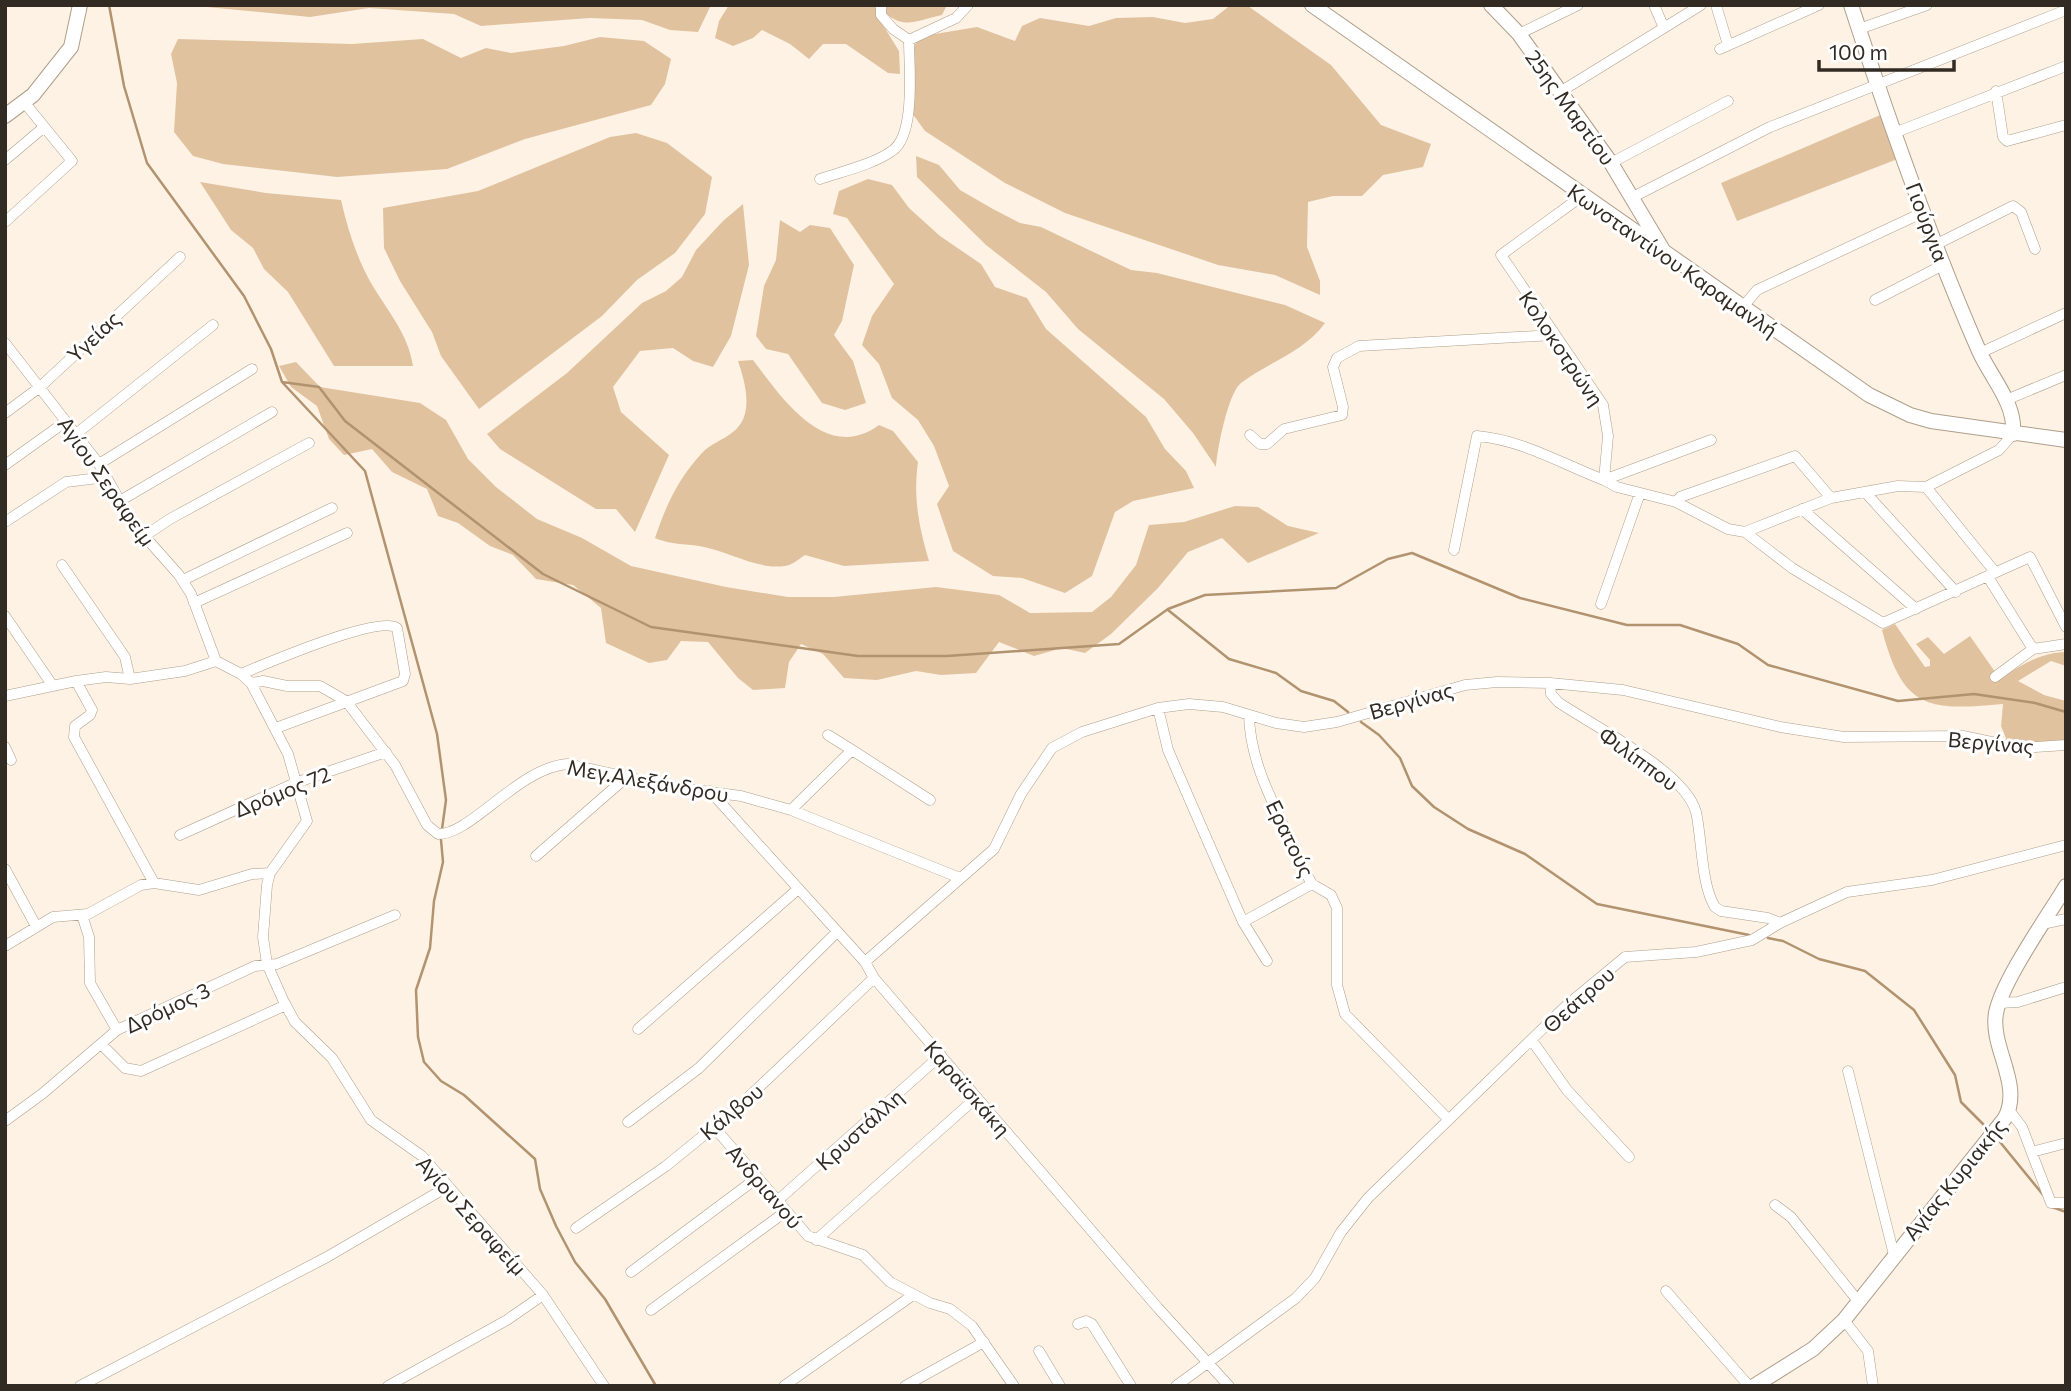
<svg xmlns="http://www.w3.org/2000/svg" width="2071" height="1391" viewBox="0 0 2071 1391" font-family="Commissioner,sans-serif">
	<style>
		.green { fill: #e1c29e }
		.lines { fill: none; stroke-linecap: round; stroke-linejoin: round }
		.stream { stroke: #b2936f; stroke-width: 2.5 }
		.street-casing { stroke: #af9e89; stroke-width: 11 }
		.secondary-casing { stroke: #af9e89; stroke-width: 16 }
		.street { stroke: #fff; stroke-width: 10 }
		.secondary { stroke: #fff; stroke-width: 14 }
		.labels { text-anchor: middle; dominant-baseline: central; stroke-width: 6; stroke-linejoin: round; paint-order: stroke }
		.street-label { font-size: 21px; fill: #322b23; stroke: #fff }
	</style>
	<rect width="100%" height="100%" fill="#fef2e5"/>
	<path class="green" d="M186,5H711L698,32L670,30L642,20L590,18L481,26L454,14L369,8L310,17Z
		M729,5H875L878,17L899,51L900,74L888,73L846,44H823L809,59L790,44L762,30L753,38L733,46L715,38L719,21Z
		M882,5H947L942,15C914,21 903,31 881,9Z
		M1248,6L1331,65L1381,125L1431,144L1423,167L1383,175L1362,196H1333L1308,202L1307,247L1320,281V295L1275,275L1218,265L1065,213L1005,183L925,131L912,113L913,54L917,37L977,27L1015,41L1022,26L1040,18L1089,26L1116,18L1153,17L1185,23L1213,19L1228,7Z
		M600,37L644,41L671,59L665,84L651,105L525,139L447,169L337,177L223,164L193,156L174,132L177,83L171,54L178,39L352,44L423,39L461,58L486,48L511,53L564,46Z
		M1892,110L1908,155L1737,221L1721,183Z
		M636,133L667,143L712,177L705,214L675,253L637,280L602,316L479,409L441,356L432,332L400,281L384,248L383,208L478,191L610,137Z
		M916,156L939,165L960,190L993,209L1020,223L1041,227L1131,270L1157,273L1285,305L1325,323C1304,352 1269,362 1241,383C1228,393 1217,450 1216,467L1193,433L1164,399L1078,329L1046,292L986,245L917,177Z
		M868,179L892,185L909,208L940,236L981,264L995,287L1027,298L1046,329L1146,417L1165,449L1186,471L1194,488L1133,501L1115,512L1092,576L1065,593L1022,578L993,576L953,551L937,504L949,486L934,446L918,420L892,398L879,364L862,345L872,316L894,284L847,218L833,214L839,191Z
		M200,182L266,193L341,200C348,230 356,256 371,283C388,312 408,333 413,366H334L288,292L264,269L253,248L231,230Z
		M743,204L749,265L731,336L713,367L693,361L673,348L640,351L613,387L621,412L669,455L635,532L616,509H596L500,449L487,434L567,373L642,303L666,291L682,277L696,250L723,221Z
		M780,220L800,232L810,225L830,228L854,265L842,321L834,335L853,361L866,403L845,410L822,403L788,354L766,349L756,336L764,286L776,260Z
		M753,360C782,398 826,464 879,425L893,431L918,462C913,498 919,527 929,561L844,566L805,555C799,559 792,565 785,566C758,570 730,552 704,547C685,543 675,546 655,538C666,505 678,479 702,453C710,444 723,440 733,432C755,415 745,382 738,361Z
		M296,362L320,387L420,403L446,420L468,459L496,487L537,519L582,538L631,566L726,587L788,597H834L936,587L999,595L1030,613L1092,612L1111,597L1136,565L1149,525L1184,522L1235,506L1258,507L1288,526L1319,533L1248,563L1222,538L1188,552L1158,588L1111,634L1085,653L1062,648L1034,656L999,642L976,673L941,675L916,671L877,680L844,678L823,654L801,644L789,662L785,688L753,690L738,678L708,642L681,641L667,660L649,663L606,643L601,608L573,585L536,579L513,555L490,546L458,523L438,516L427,489L392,472L372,449L344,455L329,439L317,406L291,387L279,366Z
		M1895,624L1925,667L1930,666V660L1916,644L1928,637L1944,654L1970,636L2000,679C2022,665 2039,653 2066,652V666L2051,661L2018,681L2044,695L2066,701V743L2020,746L2008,743L2001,726L2003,704C1927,711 1903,709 1882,630Z"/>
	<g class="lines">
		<path class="stream" d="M109,5L124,86L147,163L244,296L271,349L282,382L365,471L437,734L446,800L442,829
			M282,382L319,387L345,421L543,574L651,627L858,656H947L1119,644L1168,609L1205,595L1336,588L1388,559L1412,553L1520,598L1627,625H1680L1738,644L1768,665L1898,701L1974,694L2035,703L2066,712
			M1168,610L1229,659L1276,673L1301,691L1334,701L1348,712
			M1361,722L1379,735L1400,758L1412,786L1434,807L1468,829L1525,854L1597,904L1749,935
			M441,840L443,862L434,901L430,948L416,990L418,1037L424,1062L441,1081L464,1095L535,1159L540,1189L556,1226L575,1262L605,1299L656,1386
			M1768,938L1783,941L1819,959L1865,971L1914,1010L1955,1075L1961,1102L1985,1126
			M2000,1142L2044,1196
			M2052,1207L2066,1212"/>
		<defs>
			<path id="street" d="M881,5V15L893,29L909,40L956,18L968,5
				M1654,5L1664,28
				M1716,5L1728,45
				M1859,29L1927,5
				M1519,34L1578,5
				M1720,49L1819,5
				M1996,91L2003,137L2007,141L2066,125
				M1560,92L1701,5
				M1894,133L2066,66
				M5,160L43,128
				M1611,163L1728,101
				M820,179C843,171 872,165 892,151C916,135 909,68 909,40
				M1582,196L1501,255L1603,405L1608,436L1604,480L1617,487L1676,502L1728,529L1745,532L1831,498L1898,486L1926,487L1999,450L2013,434
				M1633,197L1770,127L2066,10
				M5,222L72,161L24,102
				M1937,244L2013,206L2021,212L2035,249
				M1875,300L1945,264
				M1742,308L1757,290L1924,212
				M5,343L99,464L131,521L179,575L191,594L216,661
				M1980,353L2066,313
				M2006,400L2066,375
				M5,413L40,387L180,257
				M76,434L213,325
				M1250,435L1260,444H1267L1284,429L1342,415L1343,407L1333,367L1337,358L1359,346L1553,335
				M99,464L252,369
				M5,465L65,422
				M1926,487L1995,572
				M1865,492L1956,592
				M118,502L272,412
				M1676,502L1680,497L1795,456L1831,498
				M1802,509L1916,609
				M5,522L66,482L106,477
				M1745,532L1792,568L1883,623L2030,557L2066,627
				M143,537L170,519L309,443
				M1454,550L1477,436C1523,440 1562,464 1604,480L1711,440
				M62,565L125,657L130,679
				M1988,577L2033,649
				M183,580L332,508
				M194,603L347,533
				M1601,604L1640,493
				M5,616L53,686
				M216,661L241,674L251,683L263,681L287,686H320L346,701L395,765L427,825L438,834C471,835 519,767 568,764L672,787L741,796L791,810L960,878
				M241,674C265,664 379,615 397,628L405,674L403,681L276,728
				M1995,677L2033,649L2066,644
				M76,681L92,710L90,715L75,726L74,737L154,883
				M251,683L288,754L307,821L270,873L267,885L263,937L267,964L284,1002L295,1022L332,1058L371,1120L422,1156L543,1295L604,1386
				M1550,683L1551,694L1558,702C1593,726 1685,771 1696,812C1702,838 1701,885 1715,907L1721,911L1768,918L1780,923
				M5,696L76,681L106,677L130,679L185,671L216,661
				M1158,708L1168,750L1243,922L1312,884
				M1249,715C1250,770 1283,820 1304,870L1312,884L1331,895L1337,908V985L1345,1014L1448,1119
				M828,735L852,750
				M5,747L11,760
				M710,791L865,962L874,978L1158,1308L1229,1386
				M791,810L852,750L930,800
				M180,835L295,783L386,752
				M536,856L629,775
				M5,869L36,926
				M82,915L89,937L90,983L117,1030
				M1243,922L1267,961
				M2042,924L2066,919
				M5,946L53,917L88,914L141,885L154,883L199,890L252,874L270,873
				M865,962L994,849L1021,794L1052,748L1082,732L1158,708L1189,704L1223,707L1276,723L1304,727L1337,722L1465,685L1497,682L1550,683L1623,690L1780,727L1844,737L1963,736L2020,748L2066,745
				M1999,1003L2018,1002L2066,987
				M638,1029L797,890
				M1533,1042L1567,1090L1629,1157
				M101,1044L125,1068L141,1071L286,1005
				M1848,1071L1894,1255
				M2009,1110L2022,1127L2051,1203H2066
				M5,1121L42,1094L117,1030L255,966L277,964L395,915
				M628,1122L699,1068L836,933
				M714,1127L808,1236L863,1255L890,1282L930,1303L950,1309L972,1326L1014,1386
				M2032,1152L2066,1143
				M776,1202L941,1055
				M1775,1205L1791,1217L1858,1301
				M576,1228L666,1166L736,1109L874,978
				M816,1240L976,1098
				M631,1272L757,1178
				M1666,1291L1749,1386
				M651,1310L785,1212
				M1844,1320L1868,1351L1873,1386
				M1078,1324L1086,1321L1092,1324L1131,1386
				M1039,1351L1060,1386
				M80,1386L327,1257L447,1187
				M388,1386L507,1320L543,1295
				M784,1386L913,1295
				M905,1386L984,1342
				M1176,1386L1296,1298L1315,1278L1341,1232L1368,1198L1567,1005L1625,957L1696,952L1752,940L1780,923L1847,892L1932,880L2066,845"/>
			<path id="secondary" d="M1312,5L1869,395L1910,415L1931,421L2066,440
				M1491,5L1519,34L1611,163L1663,250
				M1851,5C1889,122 1930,239 1979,351C1991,378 2016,403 2013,434
				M5,116L33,95L71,47L80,5
				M1754,1386L1813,1349L1844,1320L2005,1118C2023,1084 1990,1048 1996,1013C2002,981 2048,916 2066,886"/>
		</defs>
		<use href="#street" class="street-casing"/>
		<use href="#secondary" class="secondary-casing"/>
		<use href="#street" class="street"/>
		<use href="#secondary" class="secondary"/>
	</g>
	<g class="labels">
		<g class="street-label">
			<text transform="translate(1571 107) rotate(54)">25ης Μαρτίου</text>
			<text transform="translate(1928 222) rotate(69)">Γιούργια</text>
			<text transform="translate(1673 260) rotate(35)">Κωνσταντίνου Καραμανλή</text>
			<text transform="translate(93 336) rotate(-43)">Υγείας</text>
			<text transform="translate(1562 348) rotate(56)">Κολοκοτρώνη</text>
			<text transform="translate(107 481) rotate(55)">Αγίου Σεραφείμ</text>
			<text transform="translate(1411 700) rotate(-16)">Βεργίνας</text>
			<text transform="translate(1991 742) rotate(5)">Βεργίνας</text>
			<text transform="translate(1639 758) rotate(36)">Φιλίππου</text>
			<text transform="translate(648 780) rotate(10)">Μεγ.Αλεξάνδρου</text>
			<text transform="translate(282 791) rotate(-22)">Δρόμος 72</text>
			<text transform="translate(1291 838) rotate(64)">Ερατούς</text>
			<text transform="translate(1578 999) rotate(-42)">Θεάτρου</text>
			<text transform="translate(167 1007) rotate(-25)">Δρόμος 3</text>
			<text transform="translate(968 1088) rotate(49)">Καραϊσκάκη</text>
			<text transform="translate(731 1111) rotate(-40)">Κάλβου</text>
			<text transform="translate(859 1129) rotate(-42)">Κρυστάλλη</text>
			<text transform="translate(1954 1179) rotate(-51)">Αγίας Κυριακής</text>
			<text transform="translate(765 1186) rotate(49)">Ανδριανού</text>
			<text transform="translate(472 1215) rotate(48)">Αγίου Σεραφείμ</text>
		</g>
	</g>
	<rect width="2071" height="1391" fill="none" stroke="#322b23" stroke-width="14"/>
	<path d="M1819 60v10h135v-10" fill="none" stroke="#322b23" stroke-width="3.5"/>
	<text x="1829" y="60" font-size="21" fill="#322b23" stroke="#ffffff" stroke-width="5" paint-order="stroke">100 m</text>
</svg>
